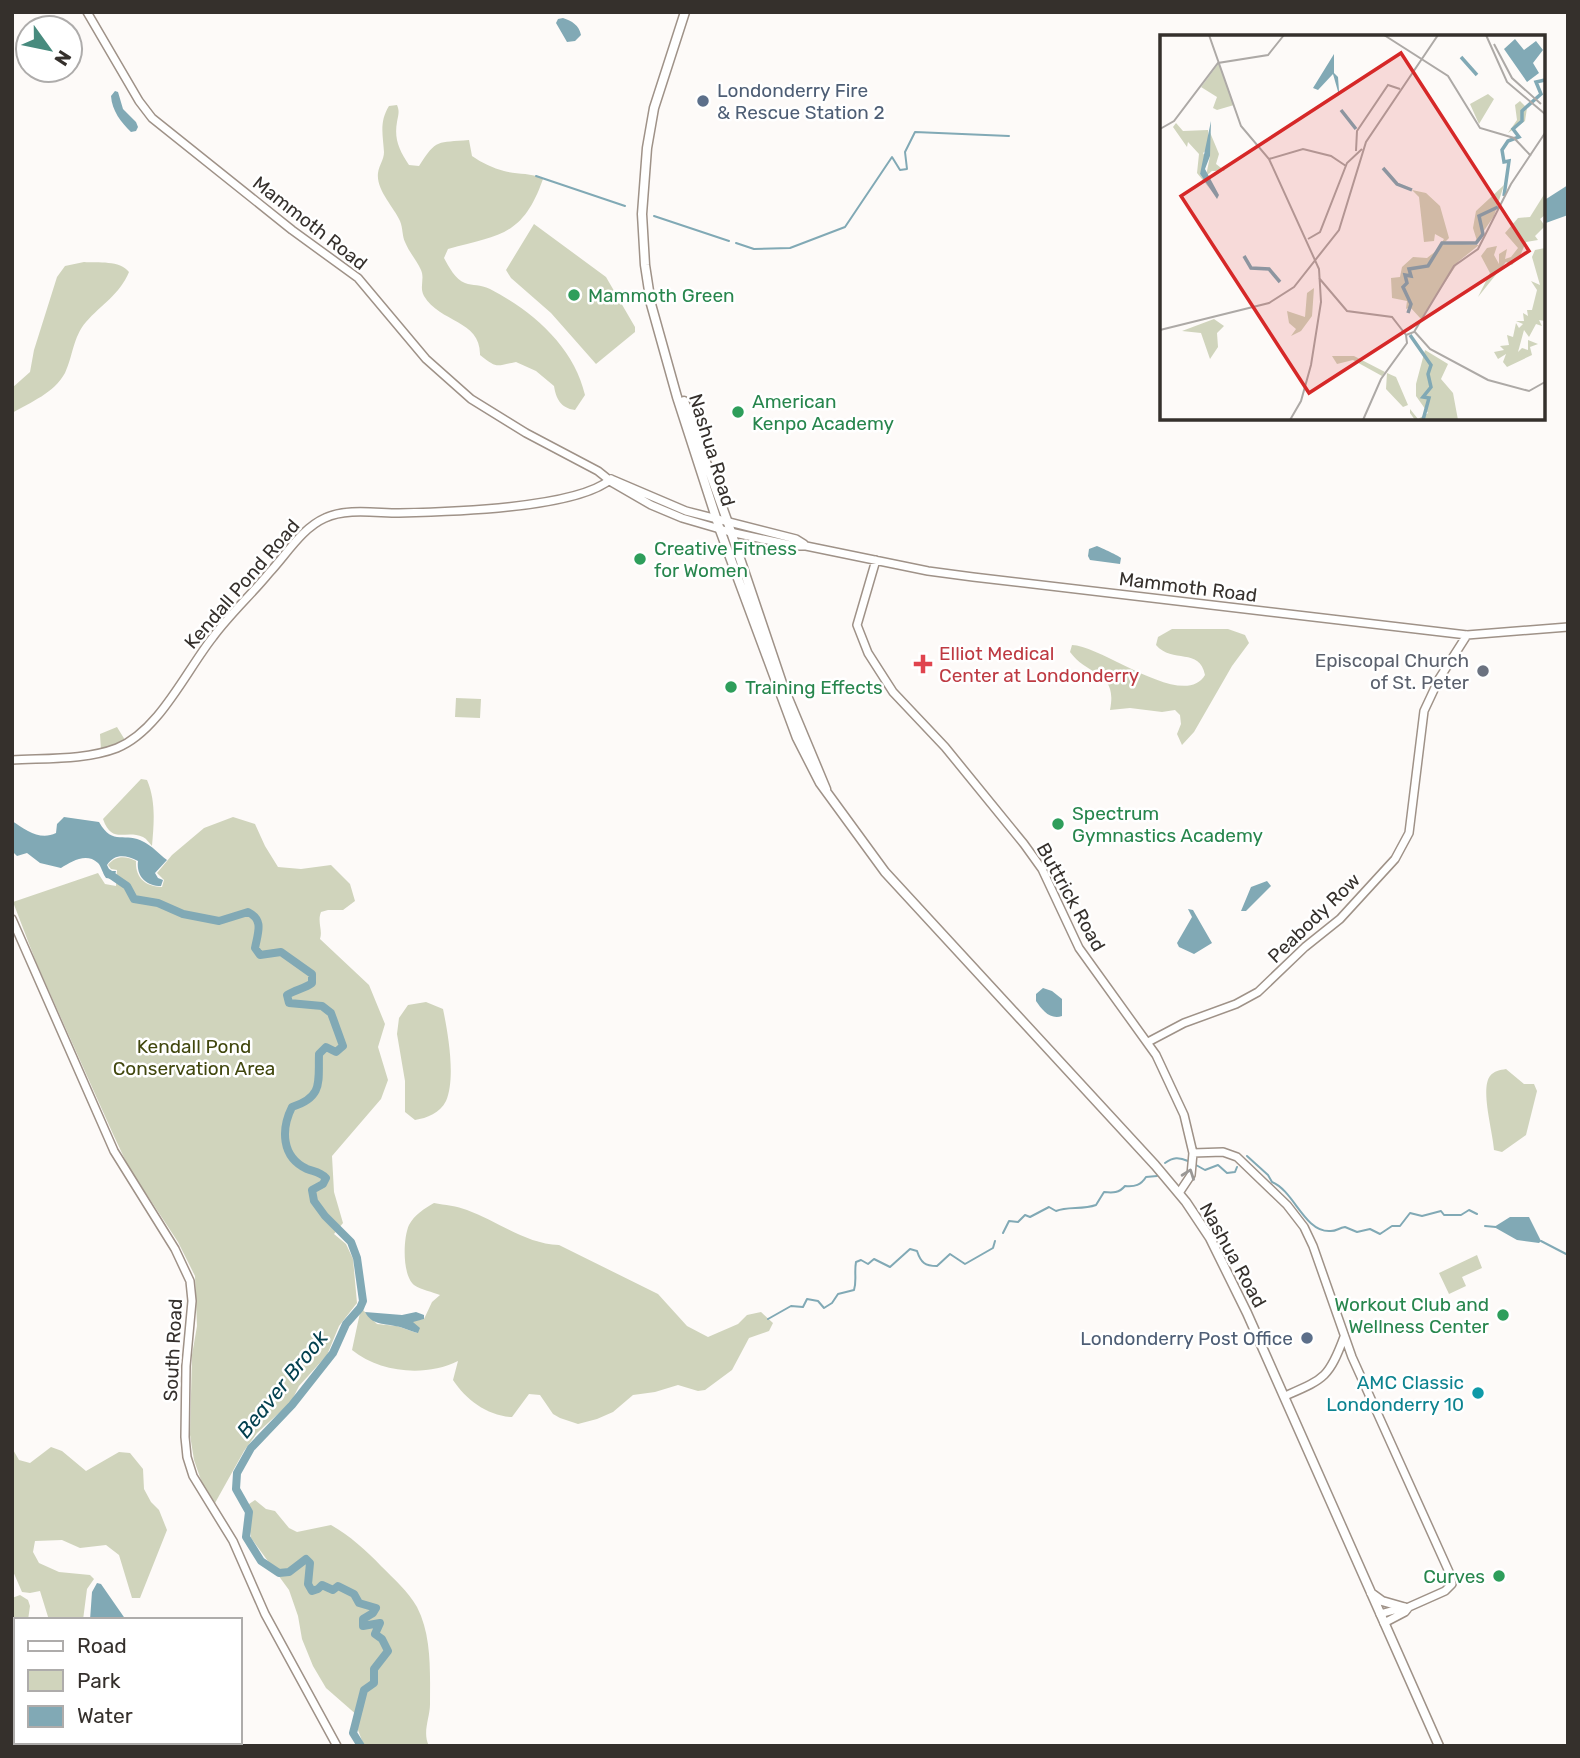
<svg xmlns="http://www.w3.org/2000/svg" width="1580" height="1758" viewBox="0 0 1580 1758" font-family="Rubik,sans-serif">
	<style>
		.green { fill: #d0d4bc }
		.water { fill: #81a9b5 }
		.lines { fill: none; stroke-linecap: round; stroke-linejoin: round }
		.stream { stroke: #81a9b5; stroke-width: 2 }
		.river { stroke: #81a9b5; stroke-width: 8 }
		.secondary-casing { stroke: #9f9288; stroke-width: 10 }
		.primary-casing { stroke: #9f9288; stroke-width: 11 }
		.secondary { stroke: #fff; stroke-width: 7 }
		.primary { stroke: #fff; stroke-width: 8 }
		.oneway { stroke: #9a9896 }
		.service-dot { fill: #5c6f8a; stroke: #fff; stroke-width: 2.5 }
		.leisure-dot { fill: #2e9e5b; stroke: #fff; stroke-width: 2.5 }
		.health-dot { fill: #e0444e; stroke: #fff; stroke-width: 2.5 }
		.worship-dot { fill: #6b7280; stroke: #fff; stroke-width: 2.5 }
		.culture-dot { fill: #0f9aa8; stroke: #fff; stroke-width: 2.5 }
		.labels { text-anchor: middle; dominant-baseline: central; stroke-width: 5; stroke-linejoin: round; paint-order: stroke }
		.service-label { font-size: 19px; fill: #4e5e75; stroke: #fff; text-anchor: start }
		.street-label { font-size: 19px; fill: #35302c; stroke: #fff }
		.leisure-label { font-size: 19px; fill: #27864d; stroke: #fff; text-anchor: start }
		.health-label { font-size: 19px; fill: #be3a42; stroke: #fff; text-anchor: start }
		.worship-label { font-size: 19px; fill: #5b616d; stroke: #fff; text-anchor: end }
		.park-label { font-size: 19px; fill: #41470e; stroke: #fff }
		.culture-label { font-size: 19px; fill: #0d838f; stroke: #fff; text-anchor: end }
		.water-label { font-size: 21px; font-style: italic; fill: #03404f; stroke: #fff }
		.inset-river { fill: none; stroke: #81a9b5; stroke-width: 3.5 }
		.inset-road { fill: none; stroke: #ada9a6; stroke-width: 2 }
		.view { fill: #d62828; fill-opacity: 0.15; stroke: #d62828; stroke-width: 3.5 }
		.inset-edge { fill: none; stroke: #35302c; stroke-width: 3.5 }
	</style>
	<rect width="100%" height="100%" fill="#fdfaf8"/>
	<path class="green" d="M397,105C400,112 398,115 397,122C394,139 399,150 409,165L419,166C437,138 437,143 469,140L472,156C482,163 493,168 504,171C518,175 529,172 543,179C523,236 500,235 448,249L444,258C449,267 455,279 465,283C473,286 480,284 490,289C533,311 574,347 585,395L575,410C560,408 556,398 554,386L536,371L516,362C495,366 498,369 480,355C481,320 440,323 424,296C419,287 425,279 421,270C417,261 409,252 405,242C402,236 403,228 400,221C394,207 376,190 378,173C379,165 384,160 384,152C383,135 379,122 389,106Z
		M534,224L606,277L635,327V332L596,364L551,313L511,278L506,270Z
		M84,262C98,263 120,260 129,272C120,294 101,305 86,322C73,337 73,356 65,373C54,393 31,402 12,413V388L30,372L34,350L57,277L65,266Z
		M1172,629H1228L1245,635L1249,643L1232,666L1194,732L1182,745L1177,734L1181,724L1180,715L1175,710L1162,712L1130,708L1110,710C1118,670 1088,677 1070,652L1072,645C1103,646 1184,711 1205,675C1200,647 1172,664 1156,645L1158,637Z
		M456,698L481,699L480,718L455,717Z
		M117,727L125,740L118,745L101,750L100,734Z
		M141,779L147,780C156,801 154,823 152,846C149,843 147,839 143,837C125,829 112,845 103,819Z
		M233,817L255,824L265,846L278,867L301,869L331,865L350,884L355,901L343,910H328L321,912C317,922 323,930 320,939L369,985L385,1024L378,1047L388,1080L381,1099L332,1156L334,1192L343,1223L334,1234L346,1244L353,1259L357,1303L339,1326L327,1355L299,1386L291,1402L257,1433L244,1451L215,1503L202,1483L194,1460L190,1435L192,1355L197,1326L195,1276L178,1242L128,1166L113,1134L36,962L13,902L98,873L105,884L116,886L117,870L111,869L108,865C116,855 126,856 136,861C135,878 146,887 162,887L164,880L157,873L172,855L204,828Z
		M426,1002L443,1009C448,1033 456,1078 446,1101C440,1113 427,1118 415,1120L405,1112V1081L397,1034L399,1018L408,1005Z
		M1506,1069L1524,1084H1534L1537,1091L1526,1135L1502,1152L1494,1150C1493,1132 1480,1089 1490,1076C1494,1071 1500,1070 1506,1069Z
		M434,1203C445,1205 457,1206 467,1210C498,1221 525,1244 559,1245L658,1294L687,1326L708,1337L738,1324L747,1315L761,1312L773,1323L769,1331L749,1338L732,1370L705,1390L698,1391L678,1385L655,1392L633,1395L613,1412L597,1419L578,1424L560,1418L553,1414L540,1395L529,1394L512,1417C488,1416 466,1400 453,1380L458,1361C426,1377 380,1373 352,1350L361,1308L377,1324L397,1326L417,1333L412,1321L424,1319L432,1302L440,1295C433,1292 421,1290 414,1285C402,1275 403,1238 409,1225C414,1215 425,1208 434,1203Z
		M1477,1255L1482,1268L1462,1277L1466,1286L1449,1294L1439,1273Z
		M51,1447L62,1451L86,1471L119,1452L130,1453L143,1469L144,1489L151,1502L159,1510L167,1530L140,1598H132L119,1555L106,1545L80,1548L62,1540L35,1541L33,1552L39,1563L59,1572L90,1575L94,1579L87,1589L83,1620H49L40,1591L30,1593L22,1592L12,1569V1448L19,1460L30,1463Z
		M255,1500L266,1509L275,1511L289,1528L297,1532L331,1525C350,1536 366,1550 381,1566C394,1579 408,1591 417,1607C432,1636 430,1672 430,1704C430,1718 422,1732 429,1746H364L358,1730V1716L326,1688L313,1666L302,1639L298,1616L289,1590L251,1538L246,1506Z
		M20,1595L28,1600L30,1606L28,1620H16V1673L12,1657V1598Z
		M28,1742H182V1746H25Z"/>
	<path class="water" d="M563,18C572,21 579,25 581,35L575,41L567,42L556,23L558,19Z
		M115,91L118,92L123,109L136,122L138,127L136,131L131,132C121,122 112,111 111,96Z
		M1568,185V215L1543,224V201Z
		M1097,546C1102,548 1119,556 1121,558L1120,564L1090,560L1088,556L1089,549Z
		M64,817L99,822C113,847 125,831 144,842C152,846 159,854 167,860L155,873L158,878L163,880L161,886C146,886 136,876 138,861C126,855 115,853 107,865L110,871H116L114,879L106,878C103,874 101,866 98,863C86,852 71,862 61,868L40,863L27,853L17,856L12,851V821C26,830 40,841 56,833L57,824Z
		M1267,881L1271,886L1246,911H1241L1251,887Z
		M1188,909L1193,910L1212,943L1194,954L1179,947L1177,943L1192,917Z
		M1043,988L1052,991L1062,999V1016C1050,1020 1042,1010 1036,1001V994Z
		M1510,1217H1529L1541,1241L1539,1243L1517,1240L1494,1227Z
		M365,1312L402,1315L416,1312L424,1315V1319L413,1322L420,1328L418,1333C410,1331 403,1327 395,1326C382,1323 372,1325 365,1312Z
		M97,1583L101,1584L126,1620H90L92,1592Z"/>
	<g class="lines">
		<path class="stream" d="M536,176L625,206
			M654,216L729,241
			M736,243L754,249L790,248L845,227L892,157L900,170L907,169L905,152L915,132L1009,136
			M1247,1156L1268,1175L1272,1182C1294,1191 1304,1231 1329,1231C1336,1232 1338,1228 1345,1227L1357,1232L1370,1229L1380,1234L1392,1226H1400L1410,1213L1422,1216L1441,1211L1444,1215H1461L1469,1210L1477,1214
			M1165,1163C1173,1157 1179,1157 1188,1161
			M1196,1165L1205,1170L1218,1165L1227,1173L1235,1172L1237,1167
			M1485,1226L1496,1227
			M1003,1233L1009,1221L1018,1222L1025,1215L1030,1217L1049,1207L1056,1211C1068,1206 1082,1210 1096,1205L1104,1192C1113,1193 1119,1193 1125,1186C1135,1187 1141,1185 1146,1177L1157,1176
			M1541,1241L1568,1255
			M768,1319L791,1306L803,1307L807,1299L818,1301L824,1308L832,1303L838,1294L854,1290C857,1280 854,1273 856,1262L861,1260L868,1264L874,1259L890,1267L910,1249L917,1251C921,1263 925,1266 937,1266L950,1254L965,1264L993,1248L995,1241"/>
		<path class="river" d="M108,873L127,886L134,899L158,903L183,914L219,921L248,912C264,920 258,932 255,948L260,955L281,952L312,974V983C304,989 296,989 287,995L289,1003L322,1006L331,1013L343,1046L336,1052L326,1047L319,1054C318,1081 324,1097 292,1107C281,1129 281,1157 307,1169C315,1172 320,1172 326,1178L323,1184L312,1190L314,1201L325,1216L351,1242L357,1258L363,1301L360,1308L346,1324L333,1353L292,1405L251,1448L237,1473L236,1489L249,1512L246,1537L261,1561L279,1573L289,1572L306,1559L310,1563L308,1584L312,1591L318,1589L322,1585L333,1590L338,1586L354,1594L359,1603L376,1608L373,1613L363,1619V1626L380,1623L375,1634L382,1639L388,1651L374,1669V1683L364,1690L353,1733L361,1746"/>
		<defs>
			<path id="secondary" d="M87,12L139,101L152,118L292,230L358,278L426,359L471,399L526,433L598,471L613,483L651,505L682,518L730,532L795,546H806L928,571L973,577L1467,635L1568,627
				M611,479L686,511L796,539L804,544
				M876,560L857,625L868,653L893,692L945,747L1024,844L1042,869L1079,948L1156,1055L1184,1115L1193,1153L1191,1175L1179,1193
				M12,760C46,758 86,760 117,748C159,731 186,671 213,637C230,614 251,595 269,573C286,555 302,528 325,518C346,508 376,513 399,513C446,512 576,509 611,479
				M12,919L114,1151L175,1249L190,1281L192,1301L186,1366L185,1437L187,1457L193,1476L233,1541L265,1614L337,1746
				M1148,1042L1184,1023L1236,1004L1258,992L1305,947L1340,919L1395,859L1409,833L1424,711L1439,679L1467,635
				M1193,1153L1223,1152L1237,1157L1287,1205L1304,1227L1313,1246L1352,1357L1450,1574L1452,1584L1445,1591L1409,1607L1405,1612L1384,1623
				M1285,1396C1324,1379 1329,1378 1344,1337
				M1380,1614L1405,1607"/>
			<path id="primary" d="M685,12L654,108L647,148L642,214L645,265L651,304L677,397L720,530L797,738L820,783L885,872L1155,1165L1186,1202L1210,1238L1247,1313L1439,1746
				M684,401L728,523L783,686L826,789
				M1371,1593L1382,1601L1403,1607"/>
		</defs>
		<use href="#secondary" class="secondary-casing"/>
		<use href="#primary" class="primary-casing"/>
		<use href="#secondary" class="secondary"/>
		<use href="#primary" class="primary"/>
	</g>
	<defs><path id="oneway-chevron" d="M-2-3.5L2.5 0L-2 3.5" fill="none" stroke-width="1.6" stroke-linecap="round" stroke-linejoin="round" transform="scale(1.75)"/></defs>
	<use class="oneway" href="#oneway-chevron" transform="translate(1189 1174) rotate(-70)"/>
	<g class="service-dot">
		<circle cx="703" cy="101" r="7"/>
		<circle cx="1307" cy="1338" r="7"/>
	</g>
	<g class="leisure-dot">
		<circle cx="574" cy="295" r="7"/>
		<circle cx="738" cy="412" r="7"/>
		<circle cx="640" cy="559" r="7"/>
		<circle cx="731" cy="687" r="7"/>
		<circle cx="1058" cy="824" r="7"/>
		<circle cx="1503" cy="1315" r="7"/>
		<circle cx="1499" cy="1576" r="7"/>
	</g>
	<path class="health-dot" d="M919.5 653.5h7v7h7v7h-7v7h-7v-7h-7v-7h7z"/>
	<circle class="worship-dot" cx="1483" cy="671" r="7"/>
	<circle class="culture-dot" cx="1478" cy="1393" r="7"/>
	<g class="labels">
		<g class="service-label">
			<text x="717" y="90">Londonderry Fire<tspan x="717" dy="22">&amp; Rescue Station 2</tspan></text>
			<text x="1293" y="1338" text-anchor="end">Londonderry Post Office</text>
		</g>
		<g class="street-label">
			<text transform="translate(310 223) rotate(38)">Mammoth Road</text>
			<text transform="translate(712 450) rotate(73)">Nashua Road</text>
			<text transform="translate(242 584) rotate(-49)">Kendall Pond Road</text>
			<text transform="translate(1188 587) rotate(7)">Mammoth Road</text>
			<text transform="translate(1071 897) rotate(61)">Buttrick Road</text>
			<text transform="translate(1314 918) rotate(-44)">Peabody Row</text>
			<text transform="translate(1233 1255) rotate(61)">Nashua Road</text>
			<text transform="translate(173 1350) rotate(-87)">South Road</text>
		</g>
		<g class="leisure-label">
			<text x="588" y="295">Mammoth Green</text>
			<text x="752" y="401">American<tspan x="752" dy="22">Kenpo Academy</tspan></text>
			<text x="654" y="548">Creative Fitness<tspan x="654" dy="22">for Women</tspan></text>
			<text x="745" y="687">Training Effects</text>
			<text x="1072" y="813">Spectrum<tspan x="1072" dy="22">Gymnastics Academy</tspan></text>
			<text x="1489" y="1304" text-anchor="end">Workout Club and<tspan x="1489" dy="22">Wellness Center</tspan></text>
			<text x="1485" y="1576" text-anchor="end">Curves</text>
		</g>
		<g class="health-label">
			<text x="939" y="653">Elliot Medical<tspan x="939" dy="22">Center at Londonderry</tspan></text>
		</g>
		<g class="worship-label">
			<text x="1469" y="660">Episcopal Church<tspan x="1469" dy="22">of St. Peter</tspan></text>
		</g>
		<g class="park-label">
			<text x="194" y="1046">Kendall Pond<tspan x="194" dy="22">Conservation Area</tspan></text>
		</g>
		<g class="culture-label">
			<text x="1464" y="1382">AMC Classic<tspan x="1464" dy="22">Londonderry 10</tspan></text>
		</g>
		<g class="water-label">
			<text transform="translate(282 1384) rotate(-51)">Beaver Brook</text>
		</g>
	</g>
	<g transform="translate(1160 35)">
		<rect width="385" height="385" fill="#fdfaf8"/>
		<path d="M59,28L74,70L57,75L53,73L57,62L41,52ZM328,59L334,64L319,89L310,69ZM360,66L367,73L365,86L348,98L357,85L355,70ZM16,88L23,96L48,95V112L49,95L59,119L56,129L65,136H52L46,141L50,121L48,114L43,118L46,123L40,139L51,155L37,138L39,119L28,107L27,112L13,92ZM344,150L334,181L317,206L313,193L316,176ZM252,155L266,158L280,171L289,203L284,208L319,210L299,226L261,284L250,272L246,274L247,266L232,263L231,243L240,242L242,232L253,222L267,223L276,216L284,204L275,199L274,206L264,207L259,162ZM385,158V180L380,184L385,191L375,201L378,205L366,207L360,221L352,230L346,227L318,262L330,238L321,221L327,213L337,211L334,220L339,229V219L347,214L345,224L351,222L358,213L345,198L358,183L370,182ZM385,213V286L379,285L382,291L376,289L369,302L364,295L358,317L362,313L368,315V305L378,309L370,312L372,320L347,332L343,327L346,319L338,324L334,317L344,315L340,311L349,310L347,300L353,302L356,288L359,293L363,289L356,286H364L363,278L368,281L367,275H372L377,255L371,246L380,250L372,222L375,215ZM154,253L152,281L141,296L131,301L136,294L129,288L127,276L145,282L147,258ZM54,284L64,291L57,298L58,312L50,324L41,298L22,296ZM265,315L288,329L281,344L293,358L298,385H255L250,378V374L258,384L268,378L256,361V349ZM172,321H194L225,337L222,341L193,325L177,329ZM227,338L236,342L248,370L243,372L226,354Z" fill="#d0d4bc"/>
		<path d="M355,4L364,15L376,6L383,15L373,28L379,38L367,47L344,14ZM174,19V38L178,42L179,56V60L173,39L158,55L153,53ZM51,86L50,121L45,134L59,160L57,164L40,139Z" fill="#81a9b5"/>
		<path class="inset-river" d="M301,22L317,40M181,75L196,94M223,133L237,149L252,155M344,161L349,126L344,127L342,115L348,106L359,102L353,94L362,86V76L381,59L376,47L385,45M84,221L91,233L109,234L120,247M248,278L251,269L243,252L247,248L245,240L251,241L249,234L268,231L282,208H316L323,199L319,181L338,172M250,300L271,330L268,339L271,352L263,362L269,363L263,385"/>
		<path class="inset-road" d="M49,0L81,91L109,124L159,234L161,267L151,330L141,366L130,385M224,0L288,41L320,93L354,103L371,121M326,0L347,47L385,79M334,9L352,43L381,69M0,94L14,86L58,28L108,20L124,0M196,116L197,96L228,50L240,54M109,124L143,114L171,121L186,131M148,204L160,197L187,128L202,114M159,243L187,276L232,282L246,300M0,295L109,268L134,252L179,195L206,107L278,0M254,296L270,314L328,345L369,356L385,347M246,300L254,297L294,231L318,214L351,149L385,98M203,385L221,344L247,308L246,300"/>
		<path class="view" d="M241,18L369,216L149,358L21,161Z"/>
		<rect width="385" height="385" class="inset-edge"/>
	</g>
	<rect width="1580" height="1758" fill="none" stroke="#35302c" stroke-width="28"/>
	<rect x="14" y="1618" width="228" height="126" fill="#ffffff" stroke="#aeacab" stroke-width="2"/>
	<rect x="28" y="1641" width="35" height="10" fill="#ffffff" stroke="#aeacab" stroke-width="2"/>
	<text x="77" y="1653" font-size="21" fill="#35302c">Road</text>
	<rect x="28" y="1670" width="35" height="21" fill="#d0d4bc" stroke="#aeacab" stroke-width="2"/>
	<text x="77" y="1688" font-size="21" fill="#35302c">Park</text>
	<rect x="28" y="1706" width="35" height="21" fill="#81a9b5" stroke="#aeacab" stroke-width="2"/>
	<text x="77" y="1723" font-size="21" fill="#35302c">Water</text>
	<g transform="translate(49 49) rotate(123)"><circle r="33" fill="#ffffff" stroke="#aeacab" stroke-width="2"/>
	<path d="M0-5L12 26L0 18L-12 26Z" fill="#488b7e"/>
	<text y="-10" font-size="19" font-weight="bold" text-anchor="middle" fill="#35302c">N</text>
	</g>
</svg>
